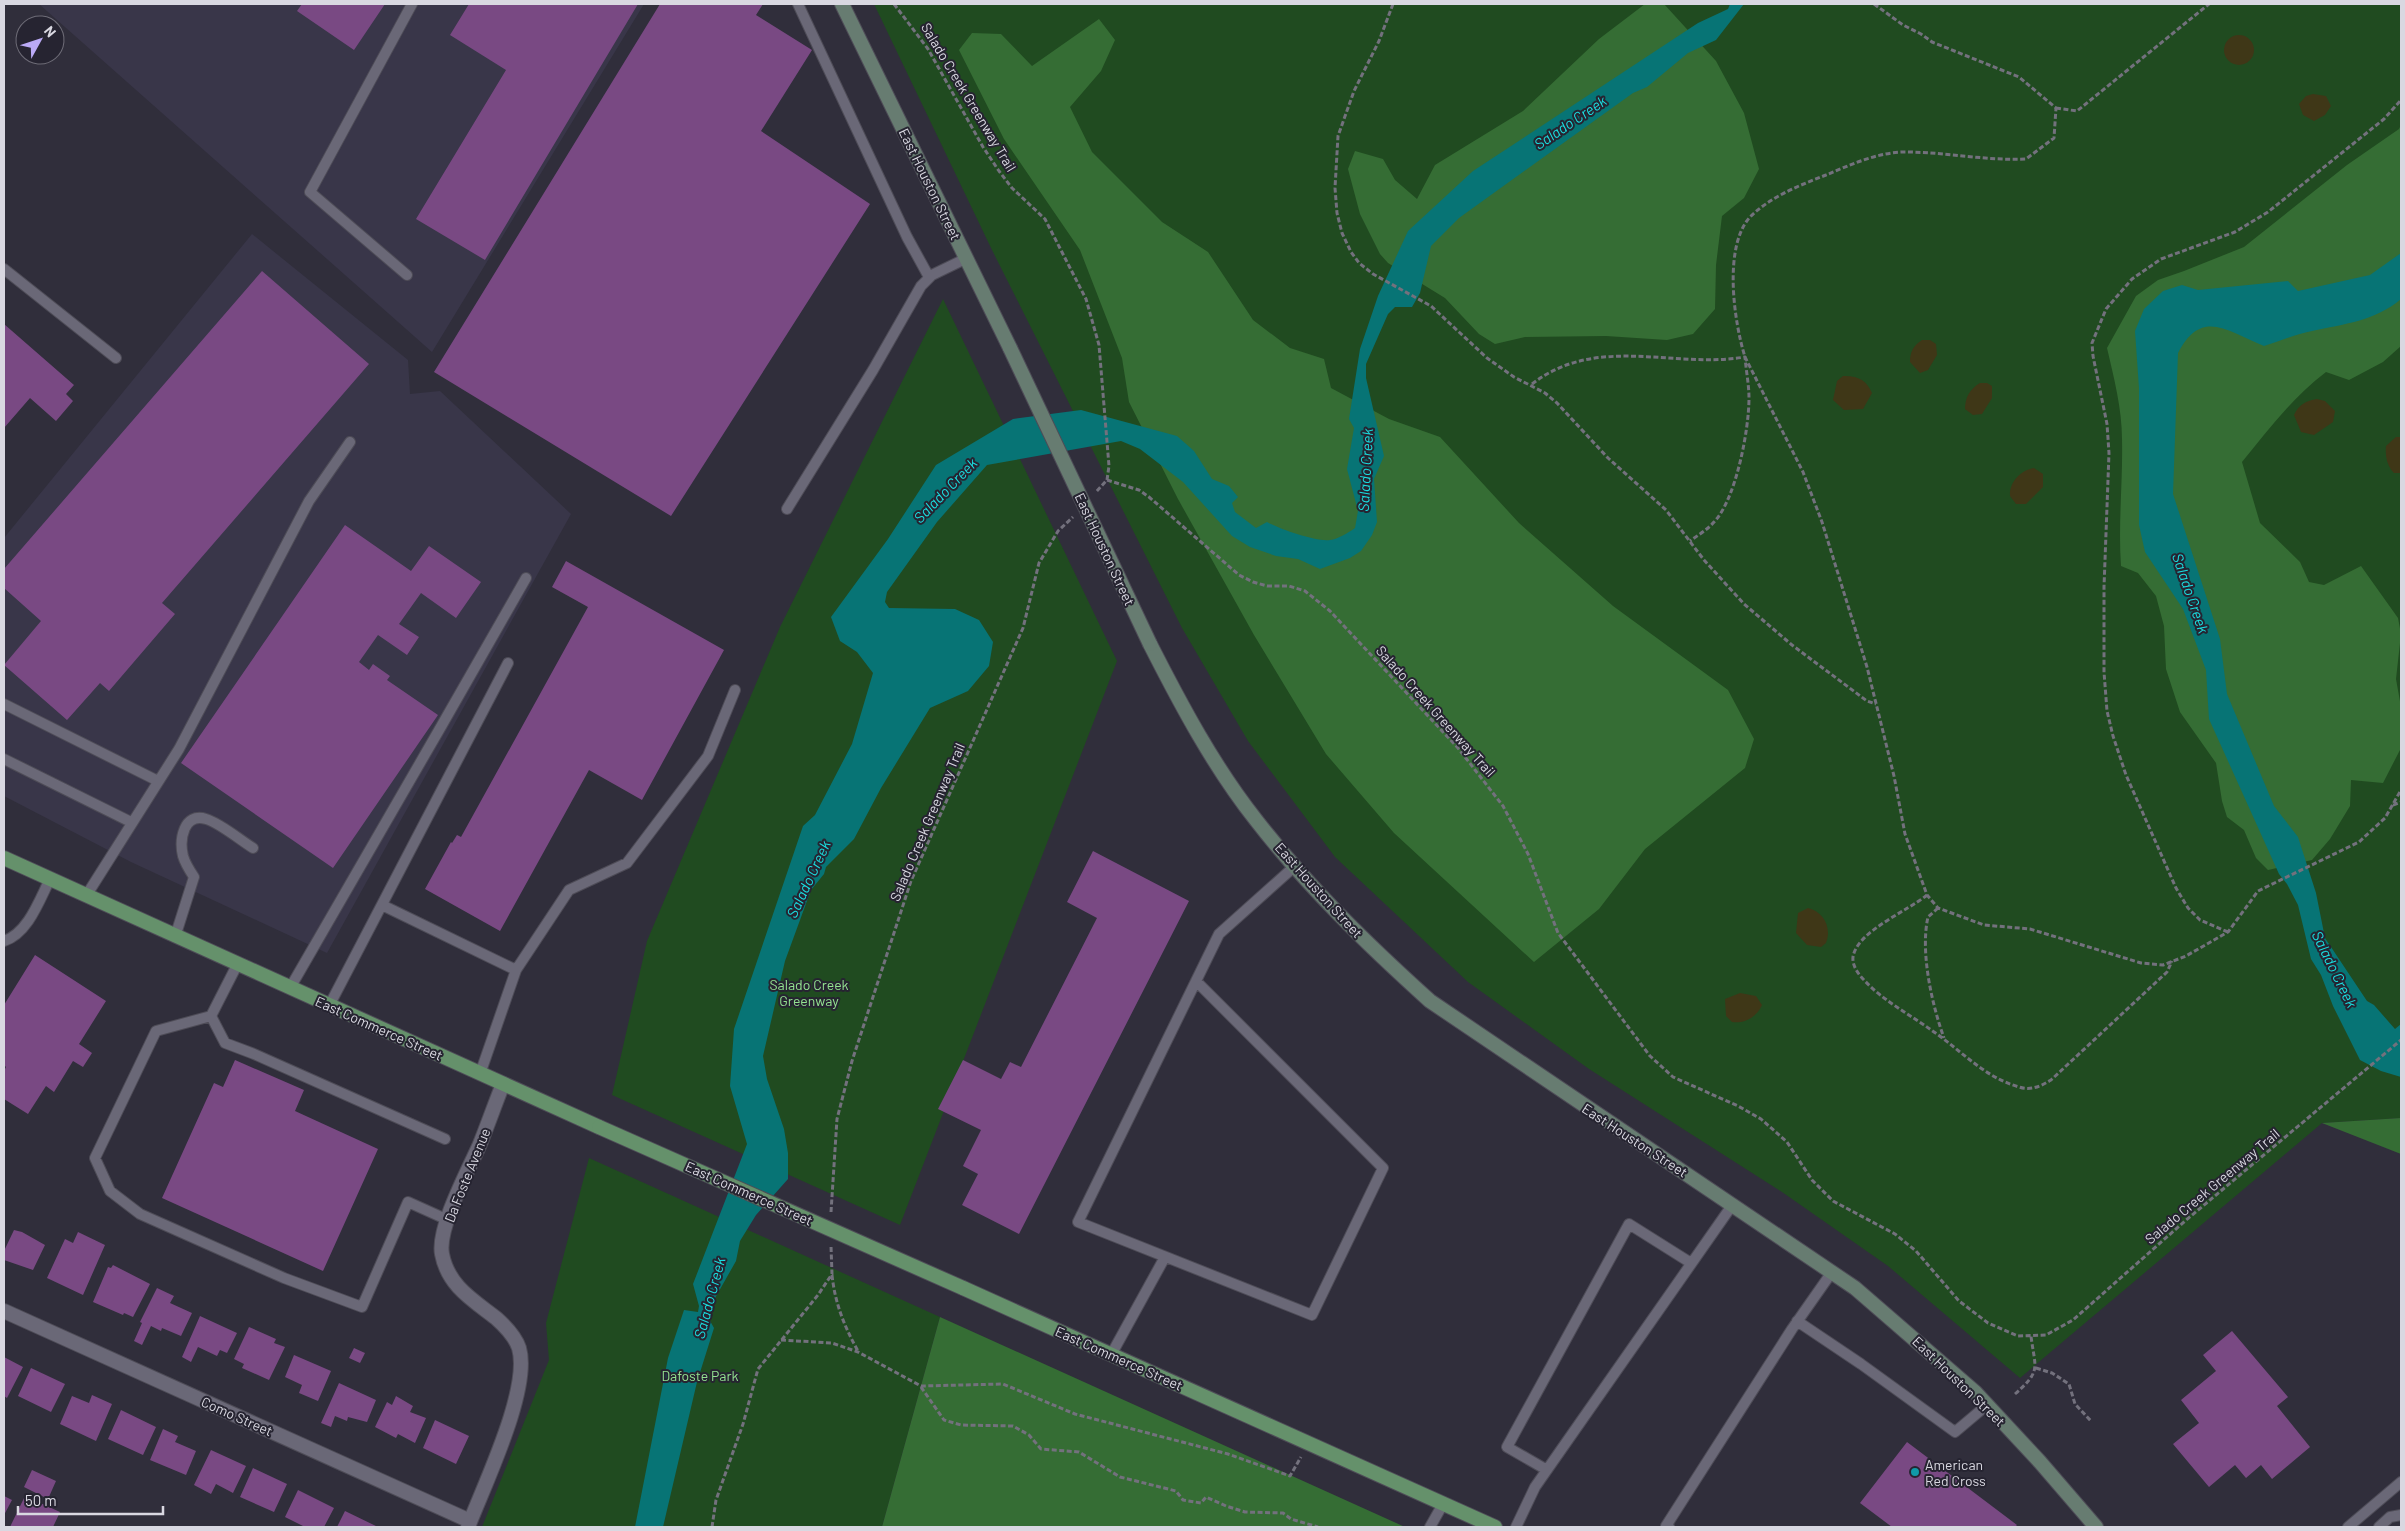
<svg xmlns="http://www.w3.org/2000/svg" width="2405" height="1531" viewBox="0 0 2405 1531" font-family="Barlow,sans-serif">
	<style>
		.built { fill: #393649 }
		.green { fill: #204b20 }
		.forest { fill: #356d34 }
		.sand { fill: #3f3717 }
		.water { fill: #077475 }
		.building { fill: #794983 }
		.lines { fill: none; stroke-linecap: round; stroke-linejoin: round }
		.service-casing { stroke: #4e4c57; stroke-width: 12 }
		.minor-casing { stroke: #4e4c57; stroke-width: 16 }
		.secondary-casing { stroke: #4e4c57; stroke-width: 16 }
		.primary-casing { stroke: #4e4c57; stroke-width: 16 }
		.path { stroke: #73717d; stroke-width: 3; stroke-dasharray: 5 2.5; stroke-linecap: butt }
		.service { stroke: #6a6877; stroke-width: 10 }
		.minor { stroke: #6a6877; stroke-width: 14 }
		.secondary { stroke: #677c71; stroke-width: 14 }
		.primary { stroke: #65916b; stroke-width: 14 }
		.secondary-bridge-casing { stroke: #4e4c57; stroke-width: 16; stroke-linecap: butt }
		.primary-bridge-casing { stroke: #4e4c57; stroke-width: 16; stroke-linecap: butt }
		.secondary-bridge { stroke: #677c71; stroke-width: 14 }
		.primary-bridge { stroke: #65916b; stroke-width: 14 }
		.culture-dot { fill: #0f9aa8; stroke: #262431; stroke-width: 2 }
		.labels { text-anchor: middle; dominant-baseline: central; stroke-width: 4; stroke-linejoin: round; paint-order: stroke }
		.street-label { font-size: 14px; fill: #d9d8e1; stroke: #262431 }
		.park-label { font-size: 14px; fill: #94e391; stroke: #262431 }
		.poi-label { font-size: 14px; fill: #d9d8e1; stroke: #262431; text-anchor: start }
		.water-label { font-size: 15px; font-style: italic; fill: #1adee0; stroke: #262431 }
	</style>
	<rect width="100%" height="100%" fill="#302e3b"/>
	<path class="built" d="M39,4H644L432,352Z
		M252,234L408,360L410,394L440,391L571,514L327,953L131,862L4,796V538Z"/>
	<path class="green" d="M874,4H2401V1118L2322,1123L2020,1378L1888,1266L1782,1192L1589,1069L1468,982L1335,857L1248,741L1182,628L992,250Z
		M943,299L1117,661L900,1225L612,1095L647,941L780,627Z
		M589,1158L940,1317L882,1527H482L549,1360L546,1323Z"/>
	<path class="forest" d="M1645,4H1664L1716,61L1744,113L1759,169L1744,198L1722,216L1716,265L1715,309L1693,334L1667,340L1606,336L1525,337L1495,344L1479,334L1445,298L1388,263L1380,254L1360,214L1348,169L1355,151L1383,159L1395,180L1417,199L1435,165L1523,111L1599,39Z
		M1099,19L1115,40L1101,71L1070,107L1092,152L1162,222L1208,252L1253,320L1290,348L1324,359L1331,388L1389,419L1440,437L1519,523L1613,606L1728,690L1754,739L1745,768L1645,849L1599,909L1534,962L1394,833L1326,754L1254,635L1178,499L1129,402L1122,358L1080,250L1004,139L959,50L972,33L1001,34L1032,66Z
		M2401,125V346L2383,362L2349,380L2326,372C2292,398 2269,429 2242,462L2260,523L2300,562L2309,582L2324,585L2361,566L2398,618L2401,634L2396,679L2401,707V748L2383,783L2351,780L2350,806L2330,839L2312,860L2268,870L2256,858L2244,830L2227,817L2222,801L2216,763L2180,712L2166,669L2164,626L2156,596L2138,573L2121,566C2118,524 2123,481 2122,439C2122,409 2114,378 2107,348L2136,296L2158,280L2184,271L2244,247L2347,165L2399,129Z
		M2401,1118V1154L2322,1123Z
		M940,1317L1405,1527H882Z"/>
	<path class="sand" d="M2224 50a15 15 0 1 1 30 0a15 15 0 1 1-30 0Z
		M2313,94L2326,96L2331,106L2325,115L2314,121L2303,115L2299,104L2306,96Z
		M1922,340H1930L1936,344L1937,355L1928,370L1920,373L1910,362C1910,352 1913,346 1922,340Z
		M1843,376C1857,376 1866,379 1872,393L1863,409L1844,410L1833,400L1837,381Z
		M1980,383H1987L1992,386V398L1982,414L1973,415L1965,409C1965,397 1970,389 1980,383Z
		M2317,399L2325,401L2335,411L2333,422L2314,435L2301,432L2294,415C2299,404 2306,401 2317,399Z
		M2396,437H2401V473H2394C2387,466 2385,456 2386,446Z
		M2034,468L2043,474V487L2026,504H2016L2010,496C2009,482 2021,470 2034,468Z
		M1808,908C1824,912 1832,928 1826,943L1821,947L1807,945L1796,933L1798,913Z
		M1740,993L1756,996L1762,1005C1757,1017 1744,1024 1732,1022L1726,1016L1725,999Z"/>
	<path class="water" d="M1730,4H1744L1716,40L1688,53L1647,87L1633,93L1459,218L1431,246L1420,293L1412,307H1395L1388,314L1366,364V378L1384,456L1374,479L1377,522L1372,535L1361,551L1350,558L1320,569L1298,559L1276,556L1250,547L1232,536L1183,482L1140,449L1121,441L987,465L937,522L887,592L885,602L889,608L955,609L979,620L993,642L989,666L968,691L930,708L881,788L854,839L826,867L824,874L811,890L785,961L763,1056L767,1079L784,1129L788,1153V1179L756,1215L740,1241L736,1261L710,1307L709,1319L714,1328L697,1382L663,1527H635L668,1358L684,1310L698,1312L699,1306L693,1284L747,1144L730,1086L734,1029L803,826L815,815L852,744L873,673L857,652L840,641L831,617L888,539L936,465L1013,419L1081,410L1177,436L1194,451L1212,479L1229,486L1238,497L1232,503L1235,512L1256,528L1267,522C1279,529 1316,542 1330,540C1338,539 1348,533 1355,528L1358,511L1347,469L1354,428L1349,419L1360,349L1378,296L1408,231L1473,171L1698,23L1728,9Z
		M2401,253V299C2375,321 2344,324 2312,331C2296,334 2280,341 2264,346C2228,332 2202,307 2178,353L2173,494L2220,639L2227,694L2274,806L2298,837L2316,893L2325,938L2367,1001L2374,1005L2395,1029L2401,1024V1077L2381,1071L2360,1060L2333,1006L2321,975L2311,959L2298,905L2287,884L2279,874L2209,719L2206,670L2183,609L2145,552L2139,525V388L2135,331L2144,309L2163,291L2182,285L2198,290L2288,281L2298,291L2370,275Z"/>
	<path class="building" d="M302,4H385L354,50L297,11Z
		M469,4H638L485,260L416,219L506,70L450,35Z
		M660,4H763L756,15L812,50L761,131L870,204L671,516L434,372Z
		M262,271L369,364L162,603L175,614L109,691L100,683L67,720L4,665L41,621L4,588V569Z
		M4,324L74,385L66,394L73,401L56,421L30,398L4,428Z
		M345,525L411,571L429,546L481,582L456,618L421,593L399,624L419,637L407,655L378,635L359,662L369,670L373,664L390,676L387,680L438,715L333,868L181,763Z
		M566,561L724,650L642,800L589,770L500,931L425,889L451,842L452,843L457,835L461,837L588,607L552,587Z
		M1093,851L1189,901L1019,1234L962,1205L978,1174L963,1166L981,1130L938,1109L963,1060L1001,1079L1010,1062L1021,1067L1097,918L1067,902Z
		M35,955L106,1001L79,1044L92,1053L83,1067L73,1061L54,1092L46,1086L28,1114L4,1099V1071L6,1067L4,1065V1005Z
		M235,1060L304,1090L295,1111L378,1149L323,1271L162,1198L214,1083L223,1087Z
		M14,1230L22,1232L45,1245L33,1270L4,1260V1251Z
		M78,1232L105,1245L83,1295L47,1278L65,1239L73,1243Z
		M113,1265L150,1284L133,1317L124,1313L123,1315L93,1302L108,1267L111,1268Z
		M157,1288L174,1296L170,1303L192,1313L181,1336L162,1328L161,1331L151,1326L142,1345L134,1341L142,1323L140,1322Z
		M200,1316L237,1333L227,1353L220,1350L217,1356L198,1347L191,1362L182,1357Z
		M249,1327L276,1339L274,1343L285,1347L269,1380L242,1368L244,1364L234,1359Z
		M2232,1331L2288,1397L2277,1406L2310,1447L2272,1479L2261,1465L2246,1478L2235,1465L2209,1487L2173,1444L2199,1423L2181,1400L2216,1371L2203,1355Z
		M354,1348L365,1353L360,1363L349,1358Z
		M294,1355L331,1371L318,1401L299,1393L302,1385L285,1377Z
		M4,1357L23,1367L7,1398L4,1396Z
		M31,1368L65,1384L51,1412L18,1396Z
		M339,1383L376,1400L367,1422L348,1417L347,1421L335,1416L331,1427L321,1423Z
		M92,1395L112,1404L96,1441L60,1424L72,1396L89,1403Z
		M396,1396L413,1406L410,1412L426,1418L415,1443L398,1434L396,1438L375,1427L387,1402L392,1405Z
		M121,1410L156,1427L143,1455L108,1439Z
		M435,1420L469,1436L456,1464L423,1448Z
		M163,1429L178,1436L175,1442L196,1451L186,1475L150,1460Z
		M1907,1442L2017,1525L2015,1527H1892L1860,1503Z
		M211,1450L246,1466L233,1493L216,1484L211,1494L194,1485Z
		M253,1468L287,1484L274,1512L240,1497Z
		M32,1470L56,1481L48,1499L24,1487Z
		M298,1490L334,1508L324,1527H305L285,1517Z
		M4,1496L12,1500L4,1515Z
		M25,1496L60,1512L53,1527H10Z
		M345,1511L378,1527H337Z"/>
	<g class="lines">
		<defs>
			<path id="service" d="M798,4L907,237L929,277
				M4,269L116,358
				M407,275L310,192L412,4
				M787,509L873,370L921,286L932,275L967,258
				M4,704L158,781
				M4,759L131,822
				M86,896L179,749L309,501L350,442
				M382,905L516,970L480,1074
				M175,937L194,877C190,871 185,863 183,856C179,839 184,812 206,819C220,823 240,840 253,848
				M4,941C28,933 39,901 50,879
				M237,965L211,1016L225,1043L254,1054L445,1139
				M516,970L569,890L627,863L708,756L735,690
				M1196,981L1383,1168L1312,1315L1078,1222L1219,934L1295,866
				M290,988C369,852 448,715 526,578
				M329,1006L508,663
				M211,1016L156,1031L95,1158L110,1191L140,1214L284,1278L362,1307L408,1202L448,1220
				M1797,1321L1861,1364L1955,1432L1987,1405
				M1111,1355L1165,1257
				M1547,1470L1507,1447L1629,1224L1691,1263
				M1430,1527L1443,1504
				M1516,1527L1535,1487L1733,1204
				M1669,1527L1666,1526L1792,1329L1832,1272
				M2348,1527L2401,1482
				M2379,1527L2390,1517L2401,1515"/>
			<path id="minor" d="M4,1311L470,1521
				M468,1527C484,1485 531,1389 519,1348C515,1336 505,1326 496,1318C473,1300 448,1286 442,1254C437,1228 469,1169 480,1144C488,1124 495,1104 503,1084"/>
			<path id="secondary" d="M842,4L1010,348
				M1150,644C1181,705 1214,767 1256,820C1308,887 1368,945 1430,1001L1855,1288L1975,1392L2040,1462L2096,1527"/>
			<path id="primary" d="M4,858L599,1127
				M963,1288L1495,1527"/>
		</defs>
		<use href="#service" class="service-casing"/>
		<use href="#minor" class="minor-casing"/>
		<use href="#secondary" class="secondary-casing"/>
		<use href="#primary" class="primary-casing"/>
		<path class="path" d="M894,4L928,49L983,147L999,171L1012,188L1045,219L1086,299L1099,345L1109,466L1107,480L1096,492
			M1393,4L1379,41L1354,91L1338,136L1335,188L1337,213L1342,233L1351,252L1359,263L1373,274L1431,306L1487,358L1514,377L1545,393L1557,403L1608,458L1666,510L1704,560L1744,604L1792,645L1867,701L1876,704
			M1874,4L1903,25L1921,34L1932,42L2019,77L2056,108L2054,138L2026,159C1986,161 1946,152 1905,152C1878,152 1850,165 1826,175C1800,185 1770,197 1750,217C1723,247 1734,322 1745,357L1803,472L1822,522L1867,667L1894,776L1905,834L1927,895L1938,908L1984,925L2030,929L2141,963L2163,965L2186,956L2228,932L2258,891L2359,842L2385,818L2401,790
			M2056,108L2077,111L2209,4
			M1532,384C1597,334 1672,369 1745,357C1746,370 1749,385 1749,398C1749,430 1736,499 1714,522C1707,530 1698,535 1690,541
			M1107,480L1139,490L1149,497L1239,575L1253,582L1267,586H1289L1305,591L1330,611L1458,748L1503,806L1528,854L1558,933L1650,1056L1673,1077L1738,1106L1761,1119L1787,1142L1812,1180L1833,1201L1895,1234L1916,1251L1959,1301L1988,1323L2018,1336L2046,1335L2073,1320L2185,1221L2401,1040
			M2393,805L2401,802
			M1927,895C1908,911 1857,931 1853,957C1852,965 1858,974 1864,980C1883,1001 1911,1015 1934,1032C1963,1052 1984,1077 2019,1087C2031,1091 2041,1086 2051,1080L2167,972L2172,961
			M1938,908L1928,917C1920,952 1932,1005 1944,1038
			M2228,932L2200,920L2188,908L2176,888L2126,775L2113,736L2107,711L2104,672V587L2109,453L2107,424L2093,356L2092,343L2106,309L2132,279L2161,259L2235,232L2268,212L2384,119L2401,100
			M831,1212L837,1119L852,1061L911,881L1023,628L1039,563L1058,531L1073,517
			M832,1275C835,1303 844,1326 858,1351
			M781,1340L832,1343L858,1352L921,1386L1003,1384L1075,1414L1228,1454L1290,1476L1301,1457
			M2036,1368L2052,1373L2069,1384L2075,1404L2091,1421
			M921,1387L944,1420L961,1425L1013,1426L1029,1435L1041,1449L1079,1452L1120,1477L1176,1491L1183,1500L1201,1503L1206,1497L1226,1506L1245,1512L1283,1513L1291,1519L1318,1527
			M2015,1394C2042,1370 2035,1369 2031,1336
			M712,1527L716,1500L743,1424L758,1369L818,1295L832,1274L831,1246"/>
		<use href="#service" class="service"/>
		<use href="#minor" class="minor"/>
		<use href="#secondary" class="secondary"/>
		<use href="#primary" class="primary"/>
		<defs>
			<path id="secondary-bridge" d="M1010,348L1150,644"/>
			<path id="primary-bridge" d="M599,1127L963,1288"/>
		</defs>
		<use href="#secondary-bridge" class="secondary-bridge-casing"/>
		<use href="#primary-bridge" class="primary-bridge-casing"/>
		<use href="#secondary-bridge" class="secondary-bridge"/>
		<use href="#primary-bridge" class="primary-bridge"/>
	</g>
	<circle class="culture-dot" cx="1915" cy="1472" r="5"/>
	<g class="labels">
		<g class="street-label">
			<text transform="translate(969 97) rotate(59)">Salado Creek Greenway Trail</text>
			<text transform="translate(930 184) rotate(64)">East Houston Street</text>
			<text transform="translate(1105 549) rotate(65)">East Houston Street</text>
			<text transform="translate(1436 711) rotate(48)">Salado Creek Greenway Trail</text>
			<text transform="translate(927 822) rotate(-67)">Salado Creek Greenway Trail</text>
			<text transform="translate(1319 890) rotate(48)">East Houston Street</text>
			<text transform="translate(379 1028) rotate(24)">East Commerce Street</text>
			<text transform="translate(1635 1140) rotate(33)">East Houston Street</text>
			<text transform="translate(467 1175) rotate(-68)">Da Foste Avenue</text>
			<text transform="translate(2212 1186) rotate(-40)">Salado Creek Greenway Trail</text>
			<text transform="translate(749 1193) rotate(24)">East Commerce Street</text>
			<text transform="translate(1119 1358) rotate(24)">East Commerce Street</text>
			<text transform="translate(1959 1381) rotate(44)">East Houston Street</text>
			<text transform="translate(237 1416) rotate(24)">Como Street</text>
		</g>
		<g class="park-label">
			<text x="809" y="984">Salado Creek<tspan x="809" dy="16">Greenway</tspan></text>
			<text x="700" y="1375">Dafoste Park</text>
		</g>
		<g class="poi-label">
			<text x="1925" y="1464">American<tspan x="1925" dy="16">Red Cross</tspan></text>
		</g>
		<g class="water-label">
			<text transform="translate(1570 122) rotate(-34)">Salado Creek</text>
			<text transform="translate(1365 470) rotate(-87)">Salado Creek</text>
			<text transform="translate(945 490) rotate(-46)">Salado Creek</text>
			<text transform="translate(2191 593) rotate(71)">Salado Creek</text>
			<text transform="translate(808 879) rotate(-65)">Salado Creek</text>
			<text transform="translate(2335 969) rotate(64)">Salado Creek</text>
			<text transform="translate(709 1298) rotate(-75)">Salado Creek</text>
		</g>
	</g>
	<rect width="2405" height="1531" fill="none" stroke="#d9d8e1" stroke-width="10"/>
	<g transform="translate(40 40) rotate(50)"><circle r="24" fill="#262431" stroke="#6e6c77"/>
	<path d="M0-4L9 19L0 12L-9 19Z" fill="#bbaaf6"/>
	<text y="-8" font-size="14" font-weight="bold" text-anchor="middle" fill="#d9d8e1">N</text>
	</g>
	<path d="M18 1506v8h145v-8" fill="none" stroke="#d9d8e1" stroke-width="2.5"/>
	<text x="25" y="1506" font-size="15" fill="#d9d8e1" stroke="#262431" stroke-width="4" paint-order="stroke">50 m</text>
</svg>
